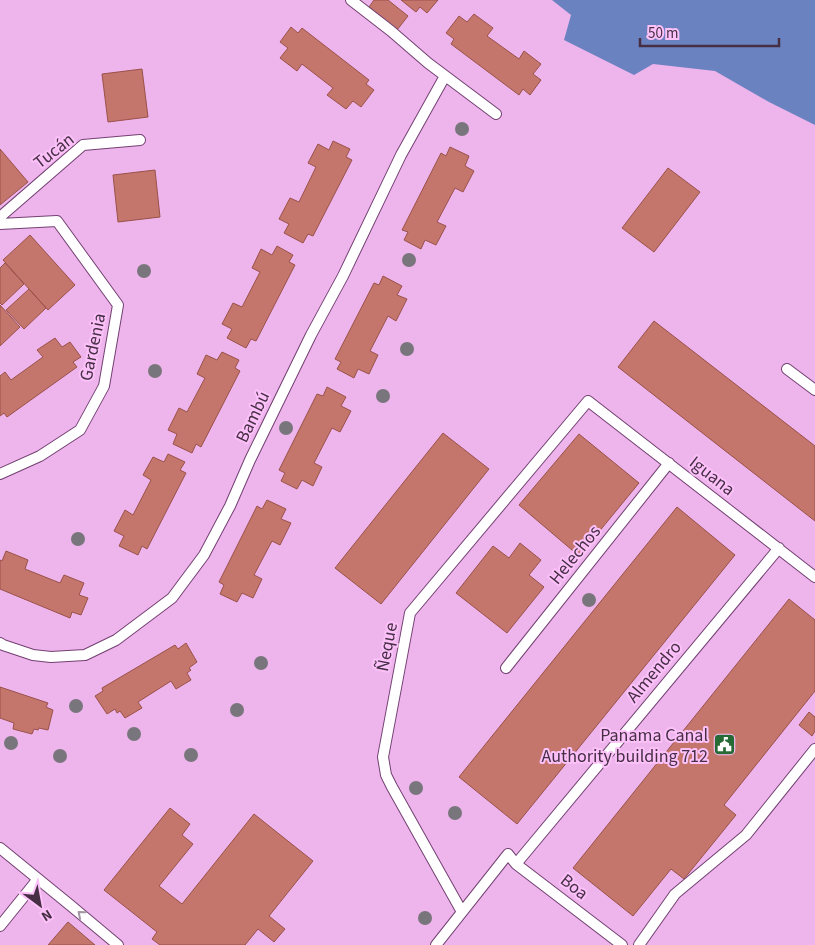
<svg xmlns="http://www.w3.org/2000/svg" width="815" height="945" viewBox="0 0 815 945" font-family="'Source Sans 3',sans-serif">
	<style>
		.water { fill: #6b82c1 }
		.building { fill: #c4766c; stroke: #9a5149 }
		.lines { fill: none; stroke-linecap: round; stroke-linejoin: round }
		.service-casing { stroke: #734172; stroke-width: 12 }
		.service { stroke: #fff; stroke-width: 10 }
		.tree { fill: #78767c }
		.oneway { stroke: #a297a2 }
		.labels { text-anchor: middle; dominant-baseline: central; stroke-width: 4; stroke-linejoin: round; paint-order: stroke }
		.street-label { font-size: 18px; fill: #462f45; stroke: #fcc1f9 }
		.poi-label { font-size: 18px; fill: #462f45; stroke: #fcc1f9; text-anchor: end }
	</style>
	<rect width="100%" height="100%" fill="#eeb4ec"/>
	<path class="water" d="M552,0H815V125L769,102L715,71L653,64L634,75L564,40L571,15Z"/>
	<path class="building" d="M374,0H388L408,16L397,30L369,7Z
		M401,0H438L427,13L420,7L416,12Z
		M474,14L493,28L487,36L519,59L524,51L541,64L533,74L541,80L530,95L523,89L519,95L451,44L454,39L446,33L459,16L467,22Z
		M291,27L298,33L302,28L369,80L366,84L374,90L361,107L353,101L346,109L327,95L333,88L302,64L297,71L280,58L288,48L280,42Z
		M142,69L148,117L108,122L102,74Z
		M333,141L350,149L346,157L352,160L313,236L308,234L303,243L284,233L289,224L279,219L290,198L299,202L316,167L308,163L318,144L329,150Z
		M450,147L469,156L465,166L474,171L463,192L455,188L437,222L446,226L436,245L425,240L421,249L404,240L408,232L402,230L441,153L446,156Z
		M0,149L28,182L0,205Z
		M668,168L700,192L654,252L622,228Z
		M155,170L160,217L118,222L113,175Z
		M30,235L75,285L48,310L3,260Z
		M277,246L293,255L289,262L295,265L256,341L251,339L246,348L227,338L232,329L222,324L233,303L242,307L260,272L252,268L261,249L272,255Z
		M5,263L24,284L2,305L0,303V268Z
		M383,276L402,286L397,295L407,299L396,321L388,316L370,351L378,355L369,374L358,369L354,378L337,369L341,362L335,359L374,283L379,285Z
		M29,289L46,308L24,329L6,310Z
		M0,305L20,327L0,346Z
		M654,321L815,446V521L618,367Z
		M55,338L62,347L70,342L81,357L73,362L77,367L7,417L4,413L0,416V376L5,372L11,380L43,357L37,350Z
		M222,352L239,360L235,368L240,371L201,447L196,444L192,453L173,444L177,434L168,430L179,408L187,412L205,378L197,374L206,355L217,360Z
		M327,387L346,397L341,406L351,411L340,432L332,428L314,463L322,467L313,486L302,480L297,489L281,481L285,473L279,470L317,394L323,396Z
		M443,433L489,469L381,604L335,568Z
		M579,434L639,483L579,556L519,505Z
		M168,454L185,462L180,470L186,473L147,549L142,546L138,555L119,546L124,536L114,531L125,510L133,515L151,480L143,475L153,457L164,462Z
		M267,500L286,509L281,519L291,523L280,545L272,541L254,575L262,579L253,598L242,593L237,602L220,594L224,585L219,582L257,506L262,509Z
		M677,507L735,555L517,824L459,777Z
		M520,543L541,560L529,575L544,587L507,633L456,593L493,546L509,558Z
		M6,551L28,560L25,569L60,583L64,575L84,583L79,595L88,598L81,615L72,612L70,618L0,589V560L2,561Z
		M789,599L815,620V691L724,805L736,815L684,879L671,869L633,916L573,868Z
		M186,643L197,662L189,668L191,670L187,673L191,680L176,689L171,681L138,702L142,708L125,718L120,711L117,713L115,709L107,714L95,696L103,691L102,688L175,645L178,649Z
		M0,687L48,703L46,707L53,710L48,730L39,728L38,730L34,729L32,734L13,729L14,723L0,718Z
		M809,712L815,717V731L812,736L799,725Z
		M170,808L190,824L182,835L193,844L159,886L182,904L254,814L313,861L269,916L285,929L274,942L258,929L245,945H160L152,939L157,932L104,890Z
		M68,922L95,945H48Z"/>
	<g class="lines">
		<defs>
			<path id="service" d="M351,0L391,31L428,63L496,114
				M0,217L83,145L140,140
				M0,224L57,221L118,305L104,386L80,430L40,456L0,474
				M787,369L815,390
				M0,643L3,645L33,655L51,657L85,655L116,640L172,598L204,555L230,506L250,460L311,335L343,276L401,155L445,76
				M506,668L669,463
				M0,848L70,905L118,945
				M516,864L779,548
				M462,912L392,787L386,775L383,757L410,613L588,401L815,577
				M0,926L38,879
				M436,945L508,854L516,864L622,945
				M639,945L675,894L746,835L815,749"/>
		</defs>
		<use href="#service" class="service-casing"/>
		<use href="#service" class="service"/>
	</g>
	<g class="tree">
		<circle cx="462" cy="129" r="7"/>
		<circle cx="409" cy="260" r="7"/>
		<circle cx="144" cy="271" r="7"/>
		<circle cx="407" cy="349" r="7"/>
		<circle cx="155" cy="371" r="7"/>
		<circle cx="383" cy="396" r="7"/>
		<circle cx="286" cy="428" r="7"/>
		<circle cx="78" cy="539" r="7"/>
		<circle cx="589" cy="600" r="7"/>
		<circle cx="261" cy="663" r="7"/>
		<circle cx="76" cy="706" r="7"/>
		<circle cx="237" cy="710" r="7"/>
		<circle cx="134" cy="734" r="7"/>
		<circle cx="11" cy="743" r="7"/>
		<circle cx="191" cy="755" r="7"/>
		<circle cx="60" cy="756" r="7"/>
		<circle cx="416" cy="788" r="7"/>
		<circle cx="455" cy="813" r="7"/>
		<circle cx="425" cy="918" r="7"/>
	</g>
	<defs><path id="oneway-chevron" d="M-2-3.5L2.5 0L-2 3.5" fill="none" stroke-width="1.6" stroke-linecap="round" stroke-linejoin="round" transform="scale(1.25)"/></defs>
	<use class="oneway" href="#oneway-chevron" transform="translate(81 914) rotate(-140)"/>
	<defs>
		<symbol id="civic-square" viewBox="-11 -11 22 22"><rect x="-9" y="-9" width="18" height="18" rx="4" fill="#266a35" stroke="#fcc1f9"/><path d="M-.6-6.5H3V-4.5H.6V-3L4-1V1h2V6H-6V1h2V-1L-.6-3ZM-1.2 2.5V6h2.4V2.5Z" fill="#fff"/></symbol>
	</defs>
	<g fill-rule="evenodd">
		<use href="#civic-square" x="712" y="732" width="25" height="25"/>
	</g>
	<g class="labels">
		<g class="street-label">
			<text transform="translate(54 151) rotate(-38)">Tucán</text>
			<text transform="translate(93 347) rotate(-78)">Gardenia</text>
			<text transform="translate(253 417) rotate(-64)">Bambú</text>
			<text transform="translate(712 476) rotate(38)">Iguana</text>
			<text transform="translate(575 555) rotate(-51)">Helechos</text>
			<text transform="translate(387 647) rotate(-79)">Ñeque</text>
			<text transform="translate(654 672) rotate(-50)">Almendro</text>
			<text transform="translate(574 887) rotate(38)">Boa</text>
		</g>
		<g class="poi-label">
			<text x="708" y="735">Panama Canal<tspan x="708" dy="21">Authority building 712</tspan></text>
		</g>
	</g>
	<g transform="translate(40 905) rotate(148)" stroke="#fcc1f9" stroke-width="4" paint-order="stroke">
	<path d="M0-4L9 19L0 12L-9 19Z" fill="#462f45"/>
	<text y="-8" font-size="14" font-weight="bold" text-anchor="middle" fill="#462f45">N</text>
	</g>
	<path d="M640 38v8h139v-8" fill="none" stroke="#462f45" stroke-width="2.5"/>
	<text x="648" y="38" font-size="15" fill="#462f45" stroke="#fcc1f9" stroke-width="4" paint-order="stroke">50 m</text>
</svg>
